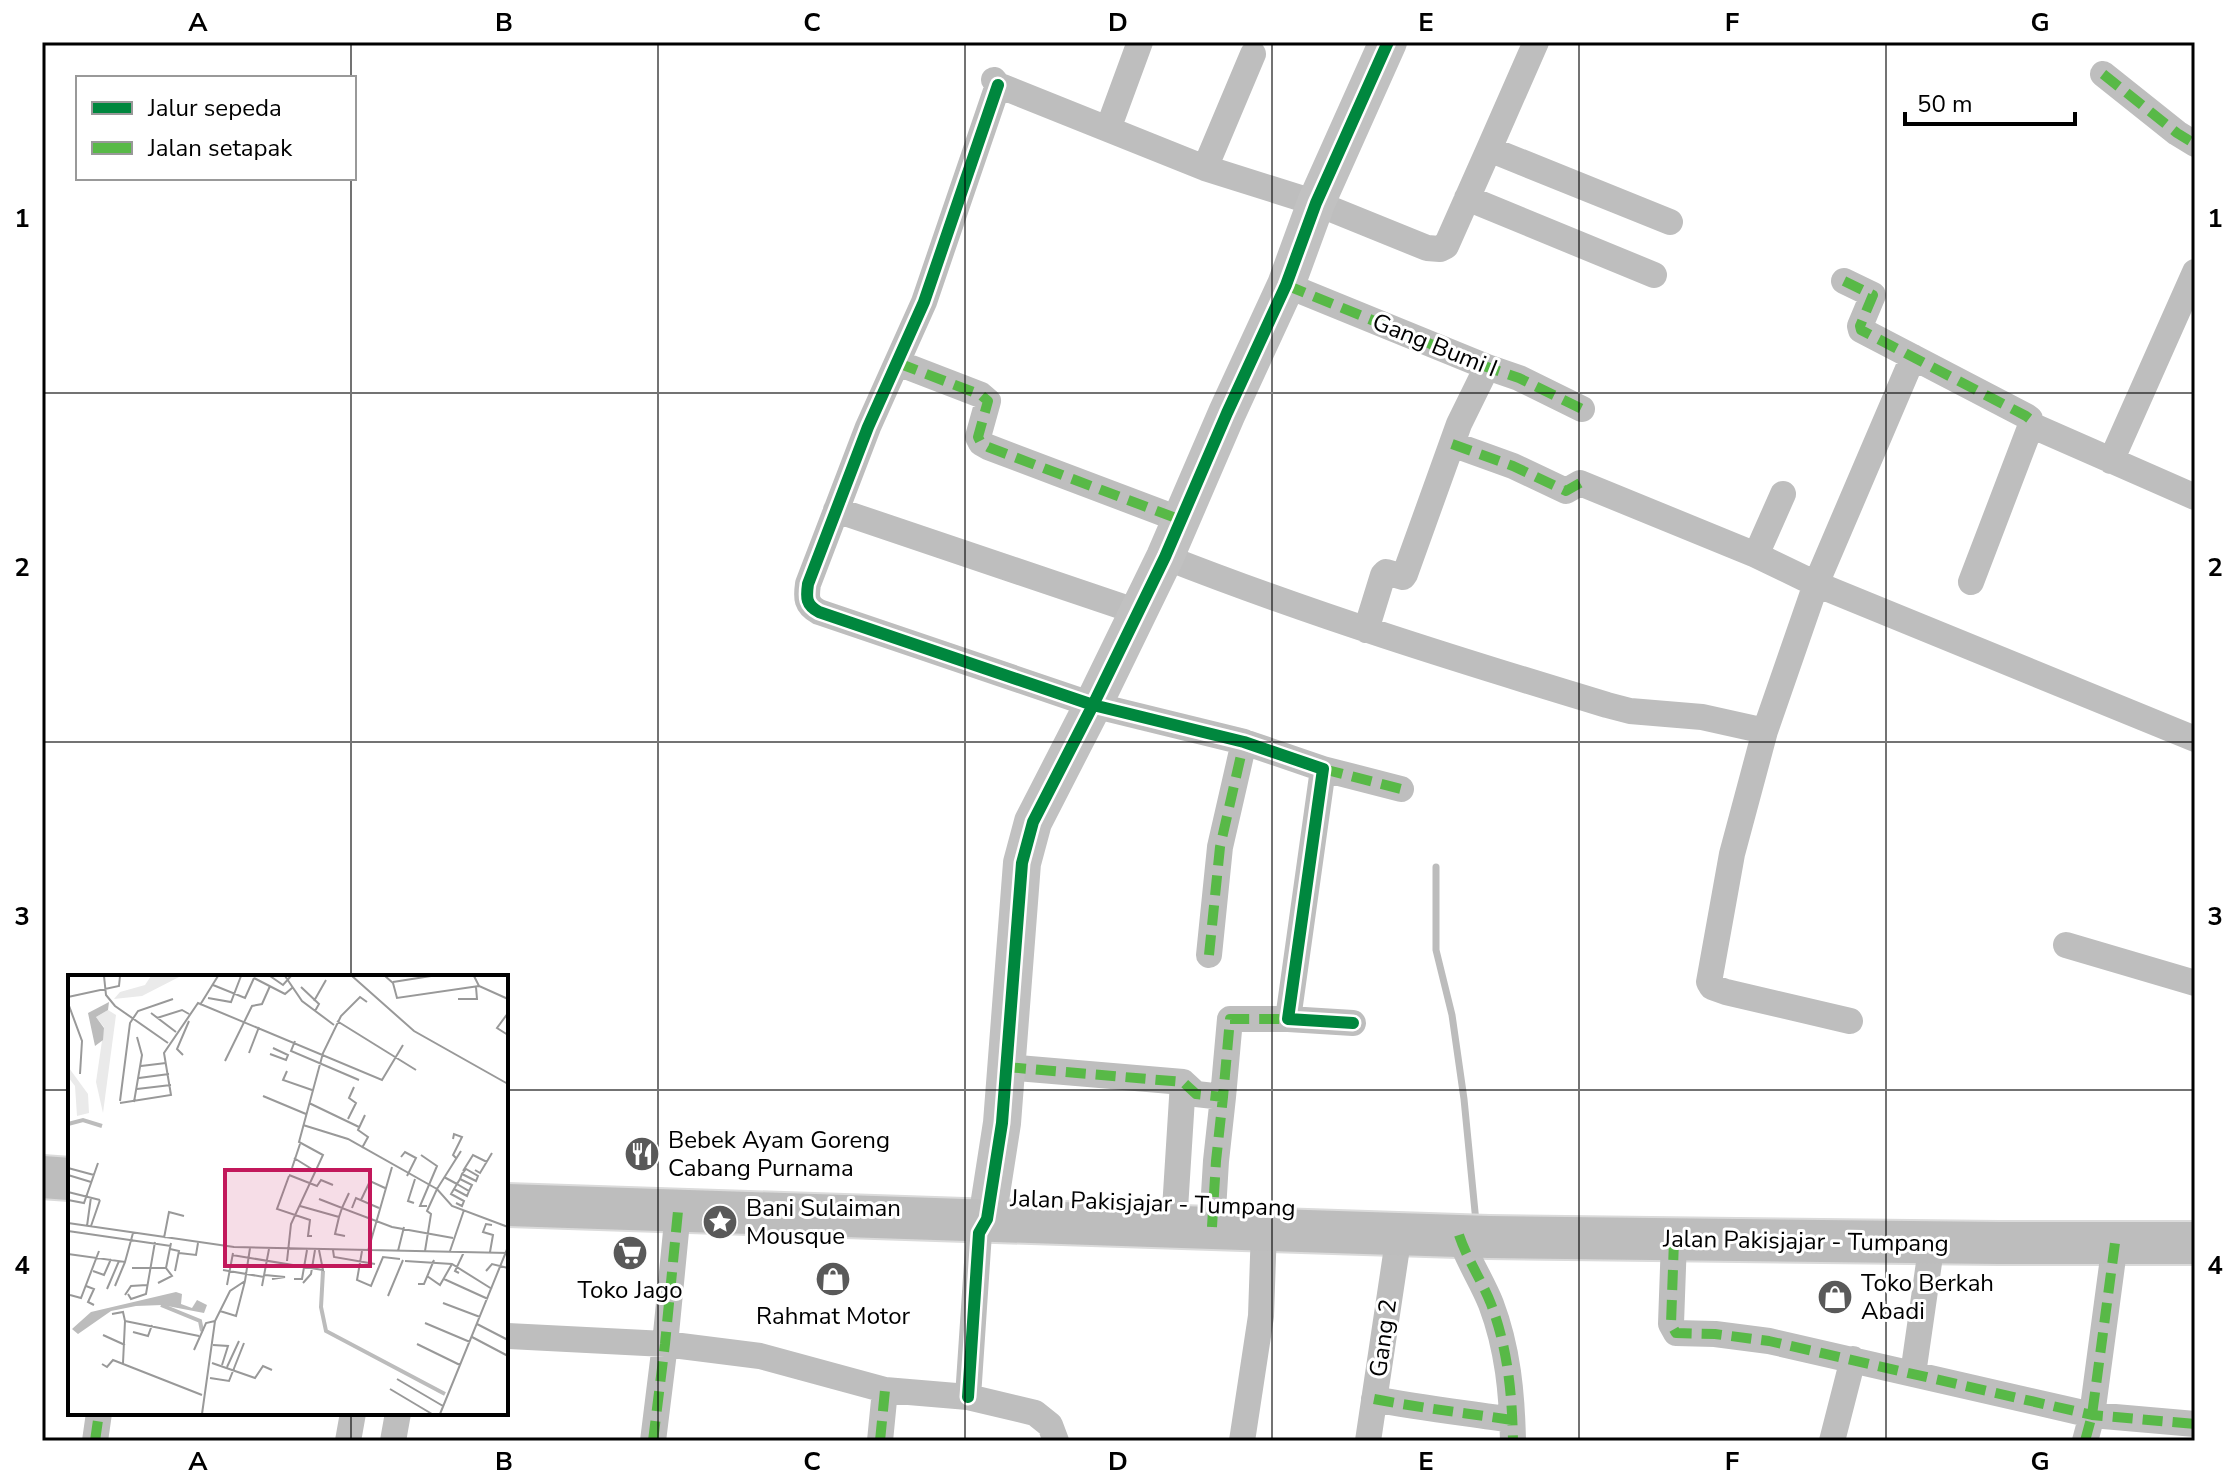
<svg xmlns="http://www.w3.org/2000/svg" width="2237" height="1483" viewBox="0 0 2237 1483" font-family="'Nunito Sans',sans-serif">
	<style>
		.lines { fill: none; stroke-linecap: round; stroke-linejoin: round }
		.stream { stroke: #bcbcbc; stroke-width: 7 }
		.primary-casing { stroke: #dbdbdb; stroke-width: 46 }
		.street { stroke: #bebebe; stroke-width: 26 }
		.secondary { stroke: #c1c1c1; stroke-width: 38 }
		.primary { stroke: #bdbdbd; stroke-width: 42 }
		.quiet { stroke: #58b947; stroke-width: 10; stroke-dasharray: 20 10; stroke-linecap: butt }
		.cycleway-casing { stroke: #fff; stroke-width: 17 }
		.cycleway { stroke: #00873e; stroke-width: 12 }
		.grid { fill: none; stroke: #000; stroke-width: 2; stroke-opacity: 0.55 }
		.labels { text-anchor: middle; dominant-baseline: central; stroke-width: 6; stroke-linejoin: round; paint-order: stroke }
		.street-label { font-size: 24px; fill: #000; stroke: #fff }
		.poi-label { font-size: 24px; fill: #000; stroke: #fff; text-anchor: start }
		.inset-river { fill: none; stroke: #bcbcbc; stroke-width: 4 }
		.inset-road { fill: none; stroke: #999; stroke-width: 2 }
		.view { fill: #c2185b; fill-opacity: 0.15; stroke: #c2185b; stroke-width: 4 }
		.inset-edge { fill: none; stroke: #000; stroke-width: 4 }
		.neatline { fill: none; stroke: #000; stroke-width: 3 }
		.grid-label { font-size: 26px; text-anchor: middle; font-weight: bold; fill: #000 }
	</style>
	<rect width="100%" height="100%" fill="#fff"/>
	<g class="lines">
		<path class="stream" d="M1436,867V950L1452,1015L1464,1099L1476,1222"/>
		<defs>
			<path id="primary" d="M42,1177L70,1179
				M506,1205L1489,1237L1999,1243H2195"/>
		</defs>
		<use href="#primary" class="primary-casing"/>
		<path class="street" d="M2103,74L2177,133L2195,144
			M994,80L998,85L1205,168L1316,203L1427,248L1440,249L1446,246L1489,149L1670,222
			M998,85L924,302L868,427L808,584C806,598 806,605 819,612L1093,705L1244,742L1323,769L1288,1019L1353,1023
			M1108,129L1140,42
			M1489,149L1536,42
			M1205,168L1253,54
			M1467,198L1654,275
			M1844,281L1873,295L1860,326L1861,330L2026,416L2030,419L2031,425
			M1286,285L1487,367L1519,378L1582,409
			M898,363L981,395L988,401L978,437L981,443L988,447L1181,520
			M1452,444L1513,466L1566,491L1580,483L1756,555L1816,584L1913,357
			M2111,461L2195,272
			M836,510L1138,612
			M1756,555L1783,494
			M1165,557C1310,614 1458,660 1607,705L1630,711L1702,717L1765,731L1816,584L2195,739
			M1971,582L2031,425L2195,497
			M1366,630L1383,575L1386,572L1403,577L1405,574L1459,424L1487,367
			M1765,731L1732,854L1709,982L1712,987L1726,992L1850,1021
			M1323,769L1401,789
			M2066,945L2195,983
			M1209,955L1220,847L1244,742
			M1006,1067L1183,1082L1196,1094L1223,1097L1230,1019H1288
			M1174,1225L1183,1082
			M1212,1227L1216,1161L1223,1097
			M1459,1235C1467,1259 1482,1281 1491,1304C1508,1349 1512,1394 1513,1441
			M1674,1240L1671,1324L1676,1333L1715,1334L1769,1341L2092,1415L2195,1424
			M506,1336L665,1344L760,1356L885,1390L968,1397L1035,1413L1050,1425L1056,1441
			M1913,1374L1932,1242
			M968,1397L979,1233L987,1219
			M1374,1399C1420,1408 1466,1413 1512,1420
			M95,1441L99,1413
			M348,1441L353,1413
			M393,1441L398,1413
			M653,1441L665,1344L678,1211
			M880,1441L885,1390
			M1242,1441L1261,1316L1264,1228
			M1368,1441L1399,1234
			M1832,1441L1853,1359
			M2085,1441L2092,1415L2115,1243"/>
		<path class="secondary" d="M987,1219L1002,1123L1022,863L1033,822L1093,705L1165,557L1227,413L1286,285L1316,203L1388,42"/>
		<use href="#primary" class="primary"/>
		<path class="quiet" d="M2103,74L2177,133L2195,144
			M1844,281L1873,295L1860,326L1861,330L2026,416L2030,419L2031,425
			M1286,285L1487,367L1519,378L1582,409
			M898,363L981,395L988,401L978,437L981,443L988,447L1181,520
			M1452,444L1513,466L1566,491L1580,483
			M1323,769L1401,789
			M1209,955L1220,847L1244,742
			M1006,1067L1183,1082L1196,1094L1223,1097L1230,1019H1288
			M1212,1227L1216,1161L1223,1097
			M1459,1235C1467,1259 1482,1281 1491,1304C1508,1349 1512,1394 1513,1441
			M1674,1240L1671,1324L1676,1333L1715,1334L1769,1341L2092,1415L2195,1424
			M1374,1399C1420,1408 1466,1413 1512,1420
			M95,1441L99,1413
			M653,1441L665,1344L678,1211
			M880,1441L885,1390
			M2085,1441L2092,1415L2115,1243"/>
		<defs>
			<path id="cycleway" d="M998,85L924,302L868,427L808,584C806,598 806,605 819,612L1093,705L1244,742L1323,769L1288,1019L1353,1023
				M968,1397L979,1233L987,1219L1002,1123L1022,863L1033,822L1093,705L1165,557L1227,413L1286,285L1316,203L1388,42"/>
		</defs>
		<use href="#cycleway" class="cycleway-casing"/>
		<use href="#cycleway" class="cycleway"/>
	</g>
	<path class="grid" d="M351,42V78M658,42V1441M965,42V1441M1272,42V1441M1579,42V1441M1886,42V1441M351,178V977M42,393H2195M42,742H2195M42,1090H70M506,1090H2195M351,1413V1441"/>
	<defs>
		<symbol id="restaurant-disc" viewBox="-11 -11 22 22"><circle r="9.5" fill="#595959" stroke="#fff"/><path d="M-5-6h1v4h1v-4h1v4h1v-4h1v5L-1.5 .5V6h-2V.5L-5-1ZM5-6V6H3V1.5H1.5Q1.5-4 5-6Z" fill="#fff"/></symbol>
		<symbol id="sight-disc" viewBox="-11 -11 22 22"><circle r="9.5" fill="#595959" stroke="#fff"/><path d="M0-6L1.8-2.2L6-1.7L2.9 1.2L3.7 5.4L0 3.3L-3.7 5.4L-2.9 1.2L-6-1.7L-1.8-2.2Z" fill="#fff"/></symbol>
		<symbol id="supermarket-disc" viewBox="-11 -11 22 22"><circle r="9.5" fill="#595959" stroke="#fff"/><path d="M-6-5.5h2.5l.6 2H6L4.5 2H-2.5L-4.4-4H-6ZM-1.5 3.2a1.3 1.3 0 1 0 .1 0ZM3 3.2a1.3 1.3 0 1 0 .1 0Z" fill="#fff"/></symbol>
		<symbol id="shop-disc" viewBox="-11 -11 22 22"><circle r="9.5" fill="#595959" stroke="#fff"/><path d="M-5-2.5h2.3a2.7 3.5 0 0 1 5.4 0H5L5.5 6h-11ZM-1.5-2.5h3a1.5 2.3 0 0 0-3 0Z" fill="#fff"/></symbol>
	</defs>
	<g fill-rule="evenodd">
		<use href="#restaurant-disc" x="622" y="1134" width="40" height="40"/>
		<use href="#sight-disc" x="700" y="1202" width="40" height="40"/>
		<use href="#supermarket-disc" x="610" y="1233" width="40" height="40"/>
		<use href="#shop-disc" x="813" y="1259" width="40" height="40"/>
		<use href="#shop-disc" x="1815" y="1277" width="40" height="40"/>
	</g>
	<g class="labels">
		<g class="street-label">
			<text transform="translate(1435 345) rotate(22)">Gang Bumi I</text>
			<text transform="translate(1153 1203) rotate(2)">Jalan Pakisjajar - Tumpang</text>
			<text transform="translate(1806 1241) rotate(1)">Jalan Pakisjajar - Tumpang</text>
			<text transform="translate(1383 1338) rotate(-82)">Gang 2</text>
		</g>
		<g class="poi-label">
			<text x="668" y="1140">Bebek Ayam Goreng<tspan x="668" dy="28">Cabang Purnama</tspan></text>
			<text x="746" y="1208">Bani Sulaiman<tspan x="746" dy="28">Mousque</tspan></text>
			<text x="1861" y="1283">Toko Berkah<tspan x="1861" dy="28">Abadi</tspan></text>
			<text x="630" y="1290" text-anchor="middle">Toko Jago</text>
			<text x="833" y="1316" text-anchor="middle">Rahmat Motor</text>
		</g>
	</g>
	<g transform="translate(68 975)">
		<rect width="440" height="440" fill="#fff"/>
		<path d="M83,1H113L74,21L46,24L52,17L77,10ZM40,35L48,40L35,138L28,107L36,52L28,42ZM0,65L1,93L20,119L21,138L9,141L7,111L0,102Z" fill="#eaeaea"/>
		<path d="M41,27L40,35L28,42L36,53L35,65L27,71L20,38ZM108,317L114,319L113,329L124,333L129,325L139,330L136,338L94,330L68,331L43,336L10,359L4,354L23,337Z" fill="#bcbcbc"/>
		<path class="inset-river" d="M0,149L15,145L34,151M255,296L253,332L258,356L377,419M93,330L132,346L134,356"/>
		<path class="inset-road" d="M36,1L38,20L47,31L100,68M202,1L215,10L223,1M217,1L234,26L266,50M284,1L346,56L440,109M317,1L325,8L329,23L411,11M406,1L411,11L440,24M186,3L217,19L224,13M325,7L363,1M145,10L177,23L186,3M233,12L251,29L247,36M0,22L51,11L52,1M140,23L163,27L173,1M390,24H409L408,12M246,26L258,5M0,28L14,66L12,99M132,30L150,1M83,38L108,57M440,38L429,53L440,60M89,43L114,35L121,39M269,46L348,95M227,66L223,76L291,105M181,78L191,52M202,79L218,85L220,80L205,73M115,80L109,74L121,46M157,86L184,31L194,29L202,11M73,91L98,88M219,96L215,105L244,115M71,103L101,99M69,114L103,110M195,121L238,139M52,126L62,48L70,36L105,24M66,127L74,80L69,62M52,128L103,120L96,78L130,28L314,105L335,70M241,128L291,152M280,144L288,128L281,123L286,112M235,150L280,164L369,214L393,176M385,164L386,159L394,162L385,180L389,184M294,173L300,162L290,155L297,140M353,180L369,191L352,231H359M333,182L337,177L348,183L339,201M226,183L247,196M0,193L26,200M224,193L232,169M407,195L412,198L424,178M395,196L405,180L419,187M0,200L23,207M221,200L249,211L253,205L265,210M221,201L209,234L242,245L240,261H244M376,202L389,209L386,214L399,221L401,216M392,204L404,210L401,216L389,209L392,204L394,199L408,206L410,201L398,194L394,199M386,214L383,219L396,226L394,231L388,228M0,217L32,225M251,224L274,233L281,218M0,225L16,228L30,188M293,225L302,206L317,213M346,228L340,226L347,204M232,231L271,242L274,233L324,252L385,263M284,233L288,223L311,233M271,242L267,259L277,261M0,248L166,272L440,278M19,251L23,222M23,251L32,225M0,256L103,271M96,263L101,237L116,241M102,274L111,276L107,296M265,275L266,282L307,289M294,276L289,305L303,311L315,282L332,284M300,276L324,192M330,276L336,252M357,276L363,239L359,236L369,214L384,231L440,252M382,276L396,235M422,277L425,260L415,257L418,249L424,250M111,278L128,280L130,268M0,279L57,287L65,258M164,280L255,295L251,275M219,286L223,249L255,180L231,167L255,78L273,41L292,22L299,27M337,286L384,289L424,314M64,293H98M155,295L196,302M25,296L36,300L43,284M418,296L424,289L440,293M391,298L387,296L396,277M197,300L217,302L204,304M359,301L372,310L384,289M226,304H234L239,275M376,304L420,324M90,308L104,301L98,293L103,268M235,308L243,299L247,275M350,309H356L366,285M159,310L165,278M18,311L26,314L20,327L26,330M47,311L57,287M194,311L201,274M39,314L51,286M60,319L63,324L78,319L87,267M2,320L13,323L31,276M57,320L63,311L79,310M320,321L335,285M375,328L412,342M152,336L168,341L177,306M44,339L55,337L57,346L55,388M57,346L131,361M357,348L402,367M409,349L440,365M65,357L80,361L84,350M35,360L57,370M404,362L440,381M349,369L392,390M145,370L160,371L154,390M126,375L138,348L147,346M144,388L187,403L195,391L204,395M34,389L39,392L45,385L134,420M159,392L171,366M142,403L161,406L176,368M329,404L375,431M322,414L364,439M134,439L147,346L162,316L177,306L182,273M372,439L440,272"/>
		<path class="view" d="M157,195H302V291H157Z"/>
		<rect width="440" height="440" class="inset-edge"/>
	</g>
	<rect width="2237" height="1483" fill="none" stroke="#ffffff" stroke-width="88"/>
	<rect x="76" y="76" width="280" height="104" fill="#ffffff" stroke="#999999" stroke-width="2"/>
	<rect x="92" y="102" width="40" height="12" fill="#00873e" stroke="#999999" stroke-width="2"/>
	<text x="148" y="116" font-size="24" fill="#000000">Jalur sepeda</text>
	<rect x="92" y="142" width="40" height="12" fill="#58b947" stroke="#999999" stroke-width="2"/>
	<text x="148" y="156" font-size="24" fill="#000000">Jalan setapak</text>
	<path d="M1905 112v12h170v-12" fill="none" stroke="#000000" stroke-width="4"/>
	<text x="1917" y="112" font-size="24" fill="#000000" stroke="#ffffff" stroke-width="6" paint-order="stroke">50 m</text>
	<rect x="44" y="44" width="2149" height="1395" class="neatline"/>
	<g class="grid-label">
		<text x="198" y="31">A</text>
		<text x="504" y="31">B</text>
		<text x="812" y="31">C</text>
		<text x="1118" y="31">D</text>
		<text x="1426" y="31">E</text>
		<text x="1732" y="31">F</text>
		<text x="2040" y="31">G</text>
		<text x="22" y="227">1</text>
		<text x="2215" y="227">1</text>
		<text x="22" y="576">2</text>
		<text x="2215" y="576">2</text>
		<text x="22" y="925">3</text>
		<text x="2215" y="925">3</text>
		<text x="22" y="1274">4</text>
		<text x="2215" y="1274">4</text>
		<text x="198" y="1470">A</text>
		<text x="504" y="1470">B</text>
		<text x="812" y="1470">C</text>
		<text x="1118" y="1470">D</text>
		<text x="1426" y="1470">E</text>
		<text x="1732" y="1470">F</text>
		<text x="2040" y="1470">G</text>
	</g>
</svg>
